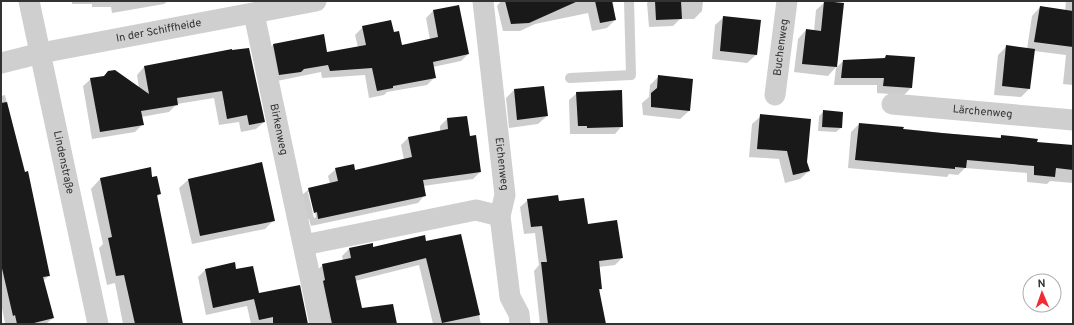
<svg xmlns="http://www.w3.org/2000/svg" width="1074" height="325" viewBox="0 0 1074 325" font-family="Overpass,sans-serif">
	<style>
		.shadow { fill: #0003; fill-rule: evenodd }
		.building { fill: #191919 }
		.lines { fill: none; stroke-linecap: round; stroke-linejoin: round }
		.service { stroke: #cfcfcf; stroke-width: 10 }
		.minor { stroke: #cfcfcf; stroke-width: 21 }
		.labels { text-anchor: middle; dominant-baseline: central; stroke-width: 4; stroke-linejoin: round; paint-order: stroke }
		.street-label { font-size: 11px; fill: #323232; stroke: #fff }
	</style>
	<rect width="100%" height="100%" fill="#fff"/>
	<path class="shadow" d="M72,1H168L164,4L112,13L111,7H92V4H72Z
		M501,1H613L615,20L607,28L592,31L588,13L535,24L520,31H503L497,6Z
		M649,1H703L702,11L694,19H680L673,26L649,27L647,3Z
		M1066,1H1073V85L1063,84L1066,55L1034,51L1029,89L1021,97L994,95L998,55L1007,46L1027,49L1032,16L1040,7L1065,11Z
		M825,2L843,4L836,67L828,76L794,72L798,39L806,30L814,31L816,10Z
		M433,11L468,54L461,61L433,67L435,77L427,85L387,92L384,95L369,98L365,75L322,78L321,72L272,82L266,52L273,45L323,35L326,53L358,47L355,35L363,27L393,34L401,46L430,40L426,18Z
		M724,17L756,55L747,63L712,59L715,25Z
		M232,52L264,122L256,129L241,132L239,122L219,125L214,98L177,104L169,112L141,117L143,124L135,132L92,139L83,86L91,79L139,88L137,75L144,67Z
		M886,56L911,88L904,95L877,93V85H834L836,68L843,61L883,59Z
		M659,76L689,111L680,119L643,115L642,103L649,97L650,85Z
		M514,90L547,116L538,124L509,128L506,98Z
		M577,93L622,126L615,134H570L569,100Z
		M5,95L49,275L43,281L53,318L46,324H7L5,323L1,303V96Z
		M824,111L841,128L836,132L818,131L819,116Z
		M761,116L806,162L809,171L800,179L785,183L779,159L749,157L752,124Z
		M447,119L480,172L473,179L423,186L425,195L418,203L311,226L309,219L306,220L301,196L309,189L330,184L328,176L336,169L354,171L404,160L401,145L408,138L440,132V126ZM308,192H310L316,217L314,218Z
		M859,124L999,139L1001,136L1036,143L1073,146V183L1050,181L1047,184L1027,182V173L965,168L958,175L949,174L947,177L848,168L851,132Z
		M261,163L274,220L265,229L192,244L179,188L188,180Z
		M150,168L152,178L160,194L157,197L182,324H123L115,283L107,285L99,248L103,244L91,189L100,179Z
		M528,200L558,203L587,225L622,258L615,265L599,267L601,289L598,292L604,324H540L534,271L539,265L535,233L524,234L520,207Z
		M461,235L481,324H433L419,265L355,281L361,309L383,324H328L315,272L323,265L343,261L342,256L349,249L425,243Z
		M205,270H236L258,294L295,324H251L247,306L206,315L198,277Z"/>
	<path class="building" d="M505,1H578L529,23L511,24Z
		M595,1H612L616,20L600,23Z
		M655,1H681L682,19L656,20Z
		M824,1L844,3L837,67L802,64L806,29L821,31Z
		M459,5L469,54L433,62L436,78L393,86V88L377,91L372,68L330,71L328,65L304,69L301,72L279,75L273,44L324,34L327,52L366,45L362,26L391,20L394,32L399,31L402,45L438,37L433,10Z
		M1040,6L1073,11V47L1034,42Z
		M723,16L761,20L757,55L720,51Z
		M1006,45L1035,49L1030,89L1002,86Z
		M249,48L265,122L249,125L247,115L227,119L222,91L177,98L178,105L141,111L144,125L100,132L90,78L104,76L108,71L115,70L149,94L144,66L232,49V50Z
		M886,55L915,57L912,88L883,86L884,78H841L843,60L885,58Z
		M658,75L693,79L690,111L651,107V93L657,88Z
		M544,86L548,116L517,120L514,89Z
		M622,90L623,127L587,128V126H578L576,92Z
		M7,102L25,172L28,171L50,276L43,277L54,318L30,324H17L15,315L13,316L1,264V103Z
		M823,110L843,112L842,128L822,127Z
		M760,114L811,119L807,162L810,171L793,175L787,151L757,149Z
		M467,116L470,136L476,135L481,172L423,180L426,196L318,219L317,212L314,213L308,188L338,181L335,168L354,164L355,170L412,157L408,137L448,129L447,118Z
		M859,123L904,127L903,129L942,133L1001,138V135L1038,139L1037,142L1073,145V170L1056,168L1055,177L1034,175V166L967,160L966,168L955,167V169L855,160Z
		M262,162L275,221L200,236L188,179Z
		M151,167L152,177L157,176L161,194L157,195L183,324H135L124,275L116,276L108,238L112,237L100,178Z
		M558,195L559,201L584,198L588,224L617,220L623,258L599,261L602,289H599L606,324H548L541,262H547L542,226L531,227L527,199Z
		M461,234L480,315L442,323L426,258L355,276L362,308L393,304L397,324H332L323,281L325,280L322,264L351,258L349,248L373,243V247L425,235L426,241Z
		M235,262L236,269L253,266L259,293L300,285L308,324H273V317L259,320L254,299L213,308L205,269Z"/>
	<g class="lines">
		<path class="service" d="M570,78L631,75L629,1"/>
		<g class="minor">
			<path id="s1" d="M29,1L98,324"/>
			<path id="s2" d="M483,1L505,195L500,216L510,297L519,314L520,324"/>
			<path id="s3" d="M254,14L320,324"/>
			<path id="s4" d="M1,63L41,53L316,1"/>
			<path id="s5" d="M775,95L787,1"/>
			<path id="s6" d="M892,104L1073,120"/>
			<path d="M304,245L476,210L500,216"/>
		</g>
	</g>
	<g class="labels">
		<g class="street-label">
			<text stroke="none"><textPath href="#s4" startOffset="161">In der Schiffheide</textPath></text>
			<text stroke="none"><textPath href="#s5" startOffset="48">Buchenweg</textPath></text>
			<text stroke="none"><textPath href="#s6" startOffset="91">Lärchenweg</textPath></text>
			<text stroke="none"><textPath href="#s3" startOffset="118">Birkenweg</textPath></text>
			<text stroke="none"><textPath href="#s1" startOffset="165">Lindenstraße</textPath></text>
			<text stroke="none"><textPath href="#s2" startOffset="164">Eichenweg</textPath></text>
		</g>
	</g>
	<rect width="1074" height="325" fill="none" stroke="#323232" stroke-width="4"/>
	<g transform="translate(1042 293) rotate(358)"><circle r="19" fill="#ffffff" stroke="#adadad"/>
	<path d="M0-3L7 15L0 10L-7 15Z" fill="#f22b33"/>
	<text y="-6" font-size="11" font-weight="bold" text-anchor="middle" fill="#323232">N</text>
	</g>
</svg>
